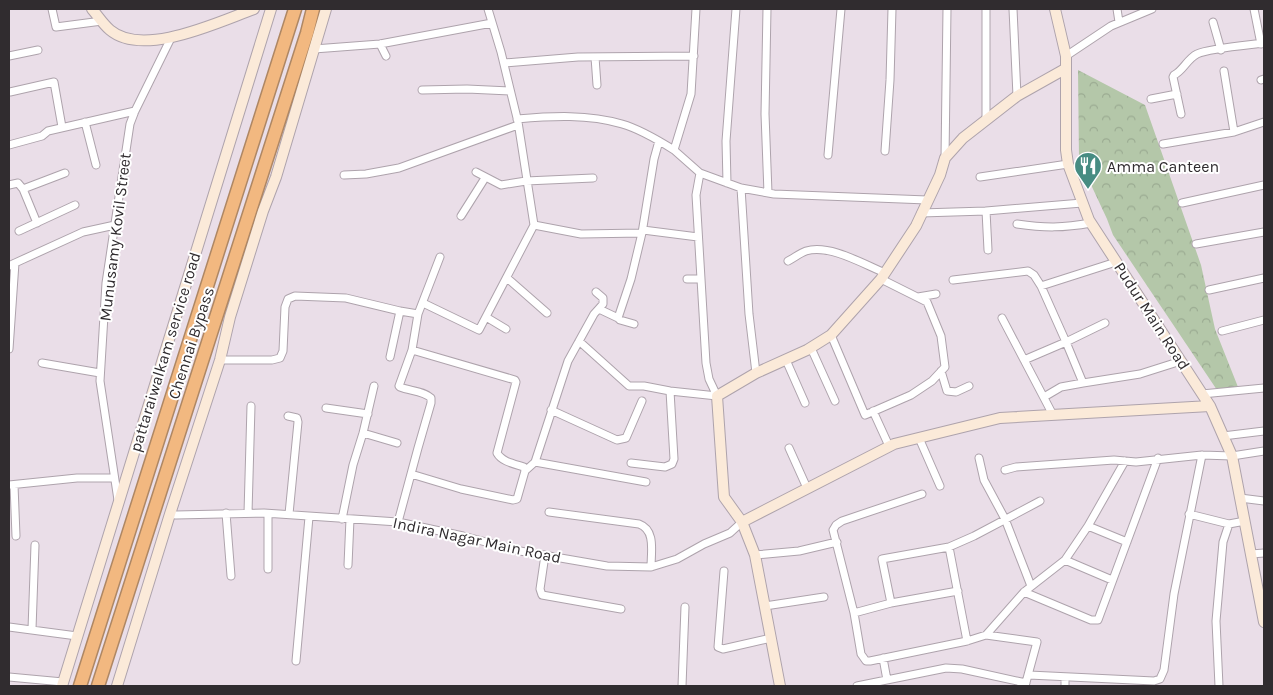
<svg xmlns="http://www.w3.org/2000/svg" width="1273" height="695" viewBox="0 0 1273 695" font-family="Karla,sans-serif">
	<style>
		.park { fill: url(#park-crowns) }
		.lines { fill: none; stroke-linecap: round; stroke-linejoin: round }
		.street-casing { stroke: #aea3ac; stroke-width: 9 }
		.secondary-casing { stroke: #aea3ac; stroke-width: 12 }
		.highway-casing { stroke: #ae8764; stroke-width: 15 }
		.street { stroke: #fff; stroke-width: 7 }
		.secondary { stroke: #fbead9; stroke-width: 10 }
		.highway { stroke: #f2b880; stroke-width: 12 }
		.labels { text-anchor: middle; dominant-baseline: central; stroke-width: 4; stroke-linejoin: round; paint-order: stroke }
		.poi-label { font-size: 16px; fill: #302c2f; stroke: #fff; text-anchor: start }
		.street-label { font-size: 16px; fill: #302c2f; stroke: #fff }
	</style>
	<defs>
		<pattern id="park-crowns" width="20" height="18" patternUnits="userSpaceOnUse" patternTransform="scale(1.25)"><rect width="20" height="18" fill="#b4c7a9"/><path d="M2 6a3 3 0 1 1 6 0M12 15a3 3 0 1 1 6 0" fill="none" stroke="#9bab92"/></pattern>
	</defs>
	<rect width="100%" height="100%" fill="#eadee8"/>
	<path class="park" d="M1078,70L1145,105L1201,265L1215,329L1238,387L1217,390L1113,235L1107,219L1079,159Z"/>
	<g class="lines">
		<defs>
			<path id="street" d="M52,9L56,27L102,21
				M696,9L691,94L674,150L700,173L741,188L774,194L927,200
				M767,9L765,114L768,193
				M1013,9L1017,96
				M1117,9L1119,22
				M1254,9L1261,44
				M1213,22L1221,50
				M380,44L386,56
				M314,49L380,44L492,23
				M9,56L38,50
				M1066,56L1111,26L1152,9
				M595,57L597,85
				M504,63L578,57L694,56
				M1224,71L1234,132
				M1261,80L1264,79
				M422,90L467,89L510,91
				M10,92L54,82L62,127
				M1151,99L1177,94
				M1181,114L1173,77L1174,75C1183,71 1187,59 1197,54C1210,48 1249,45 1264,43
				M517,119C552,116 588,114 622,124C640,129 658,140 674,150
				M986,121V9
				M85,122L96,165
				M1163,144L1234,132L1264,122
				M9,145L42,136L48,131L135,111
				M885,151L890,80L892,9
				M828,155L841,9
				M945,158L947,9
				M476,172L501,185L526,181L593,178
				M344,175L366,174L399,168L518,125
				M980,177L1068,164
				M727,183L726,141L736,9
				M9,185L18,183L23,189L37,223
				M741,188L749,314L756,373
				M23,189L65,173
				M1182,203L1264,185
				M921,213L986,211
				M461,216L485,178
				M1017,224C1045,228 1063,228 1091,223
				M534,225L581,234L642,233L654,159L659,141
				M643,230L698,237
				M19,231L75,205
				M1196,244L1264,232
				M988,250L986,211L1082,203
				M788,261C794,258 800,253 806,251C830,244 863,264 885,273
				M15,263L83,232L115,225
				M9,266L15,263L9,349
				M507,278L547,313
				M687,279H701
				M953,280L1028,271L1034,275L1041,286L1116,262
				M1041,286L1066,342L1105,323
				M1209,290L1264,278
				M918,297L936,294
				M423,303L479,330L534,225L518,122L501,52L488,9
				M599,309L618,318L620,320L634,324
				M400,311L418,314L440,257
				M486,317L506,329
				M618,318L631,279L642,233
				M1002,318L1053,415
				M1222,331L1264,320
				M831,335L865,415L911,395L932,381L945,367L941,336L927,302L881,279
				M579,341L629,386H644L670,391L717,396L709,379L706,363L696,195L700,173
				M811,348L835,401
				M412,350L515,380L516,382L497,453C502,462 515,464 524,467L525,471
				M220,360H272L280,358L283,351L285,307L288,299L295,296L346,298L400,311L390,357
				M786,360L805,403
				M1024,360L1066,342L1083,383L1140,374L1181,361
				M42,363L100,373
				M941,371L947,391L956,392L969,386
				M1202,394L1264,388
				M1044,397L1061,387L1083,383
				M326,408L368,414
				M551,410L617,440L626,438L642,401
				M873,411L889,446
				M288,416L297,418L298,422L289,514
				M363,433L397,443
				M1223,436L1264,431
				M919,438L940,486
				M789,448L807,488
				M979,458L984,480L1005,519L1031,586
				M535,462L646,482
				M631,463L665,467L672,464L674,459L670,391
				M1005,470L1016,467L1114,460L1136,462L1202,455L1232,456L1264,451
				M411,474L461,489L513,500L517,499L525,471L535,462L568,361L594,314L603,304V298L596,292
				M9,485L77,478H114
				M14,485L16,536
				M1240,498L1264,501
				M118,500L100,381L106,283L130,124L135,111L171,38
				M549,512L639,524C656,530 651,552 651,567
				M226,513L231,576
				M248,513L251,406
				M170,514L176,515L264,513L398,522L463,536L520,551L607,566L651,567L677,559L704,544L730,533L742,522
				M268,514V569
				M1189,514L1229,524
				M342,519L353,465L363,433L374,386
				M398,522L418,448L431,403V398C424,391 410,391 400,387L399,386L412,350L418,314
				M1088,526L1127,542
				M949,547L967,641L986,635
				M1251,554L1264,553
				M545,555L540,589L542,595L621,609
				M755,555L799,551L837,542
				M1065,560L1112,580
				M348,565L350,519
				M724,571L718,647L723,649L771,638
				M958,591L891,603L854,613L861,654L866,661H870L967,641
				M1024,592L1091,620H1098L1158,458
				M891,603L882,559L949,547L974,536L1040,501
				M765,606L824,597
				M854,613L833,530L836,525L842,521L922,494
				M9,627L77,636
				M32,629L35,545
				M883,658L887,680
				M296,661L309,517
				M1029,675L1154,681L1160,679L1164,670L1174,594L1202,455
				M9,677L63,682
				M1065,677V686
				M682,686L685,607
				M857,686L946,668L962,669L1026,683
				M1025,686L1037,642L986,635L1024,592L1065,560L1088,526L1125,461
				M1219,686L1216,621L1223,542L1229,524L1245,521"/>
			<path id="secondary" d="M92,9C98,16 103,24 110,30C143,58 218,22 254,9
				M1055,9L1066,56V150L1068,164L1089,220L1210,406L1232,456L1264,622
				M742,522L724,497L717,396L756,373L807,350L831,335L881,279L916,226L940,175L945,158L963,138L1017,96L1065,69
				M62,686L271,9
				M117,686L170,514L220,360L230,317L263,211L276,177L326,9
				M780,686L755,555L742,522L894,444L1000,418L1210,406"/>
			<path id="highway" d="M80,686L295,9
				M98,686L307,33L313,9"/>
		</defs>
		<use href="#street" class="street-casing"/>
		<use href="#secondary" class="secondary-casing"/>
		<use href="#highway" class="highway-casing"/>
		<use href="#street" class="street"/>
		<use href="#secondary" class="secondary"/>
		<use href="#highway" class="highway"/>
	</g>
	<defs>
		<symbol id="restaurant-pin" viewBox="-11 -11 22 30"><path d="M0 17L-7.5 6A9.5 9.5 0 1 1 7.5 6Z" fill="#478c82" stroke="#fff"/><path d="M-5-6h1v4h1v-4h1v4h1v-4h1v5L-1.5 .5V6h-2V.5L-5-1ZM5-6V6H3V1.5H1.5Q1.5-4 5-6Z" fill="#fff"/></symbol>
	</defs>
	<g fill-rule="evenodd">
		<use href="#restaurant-pin" x="1072" y="150" width="32" height="43"/>
	</g>
	<g class="labels">
		<g class="poi-label">
			<text x="1107" y="166">Amma Canteen</text>
		</g>
		<g class="street-label">
			<text transform="translate(115 237) rotate(-83)">Munusamy Kovil Street</text>
			<text transform="translate(1152 316) rotate(57)">Pudur Main Road</text>
			<text transform="translate(191 343) rotate(-72)">Chennai Bypass</text>
			<text transform="translate(165 352) rotate(-73)">pattaraiwalkam service road</text>
			<text transform="translate(477 540) rotate(12)">Indira Nagar Main Road</text>
		</g>
	</g>
	<rect width="1273" height="695" fill="none" stroke="#302c2f" stroke-width="20"/>
</svg>
